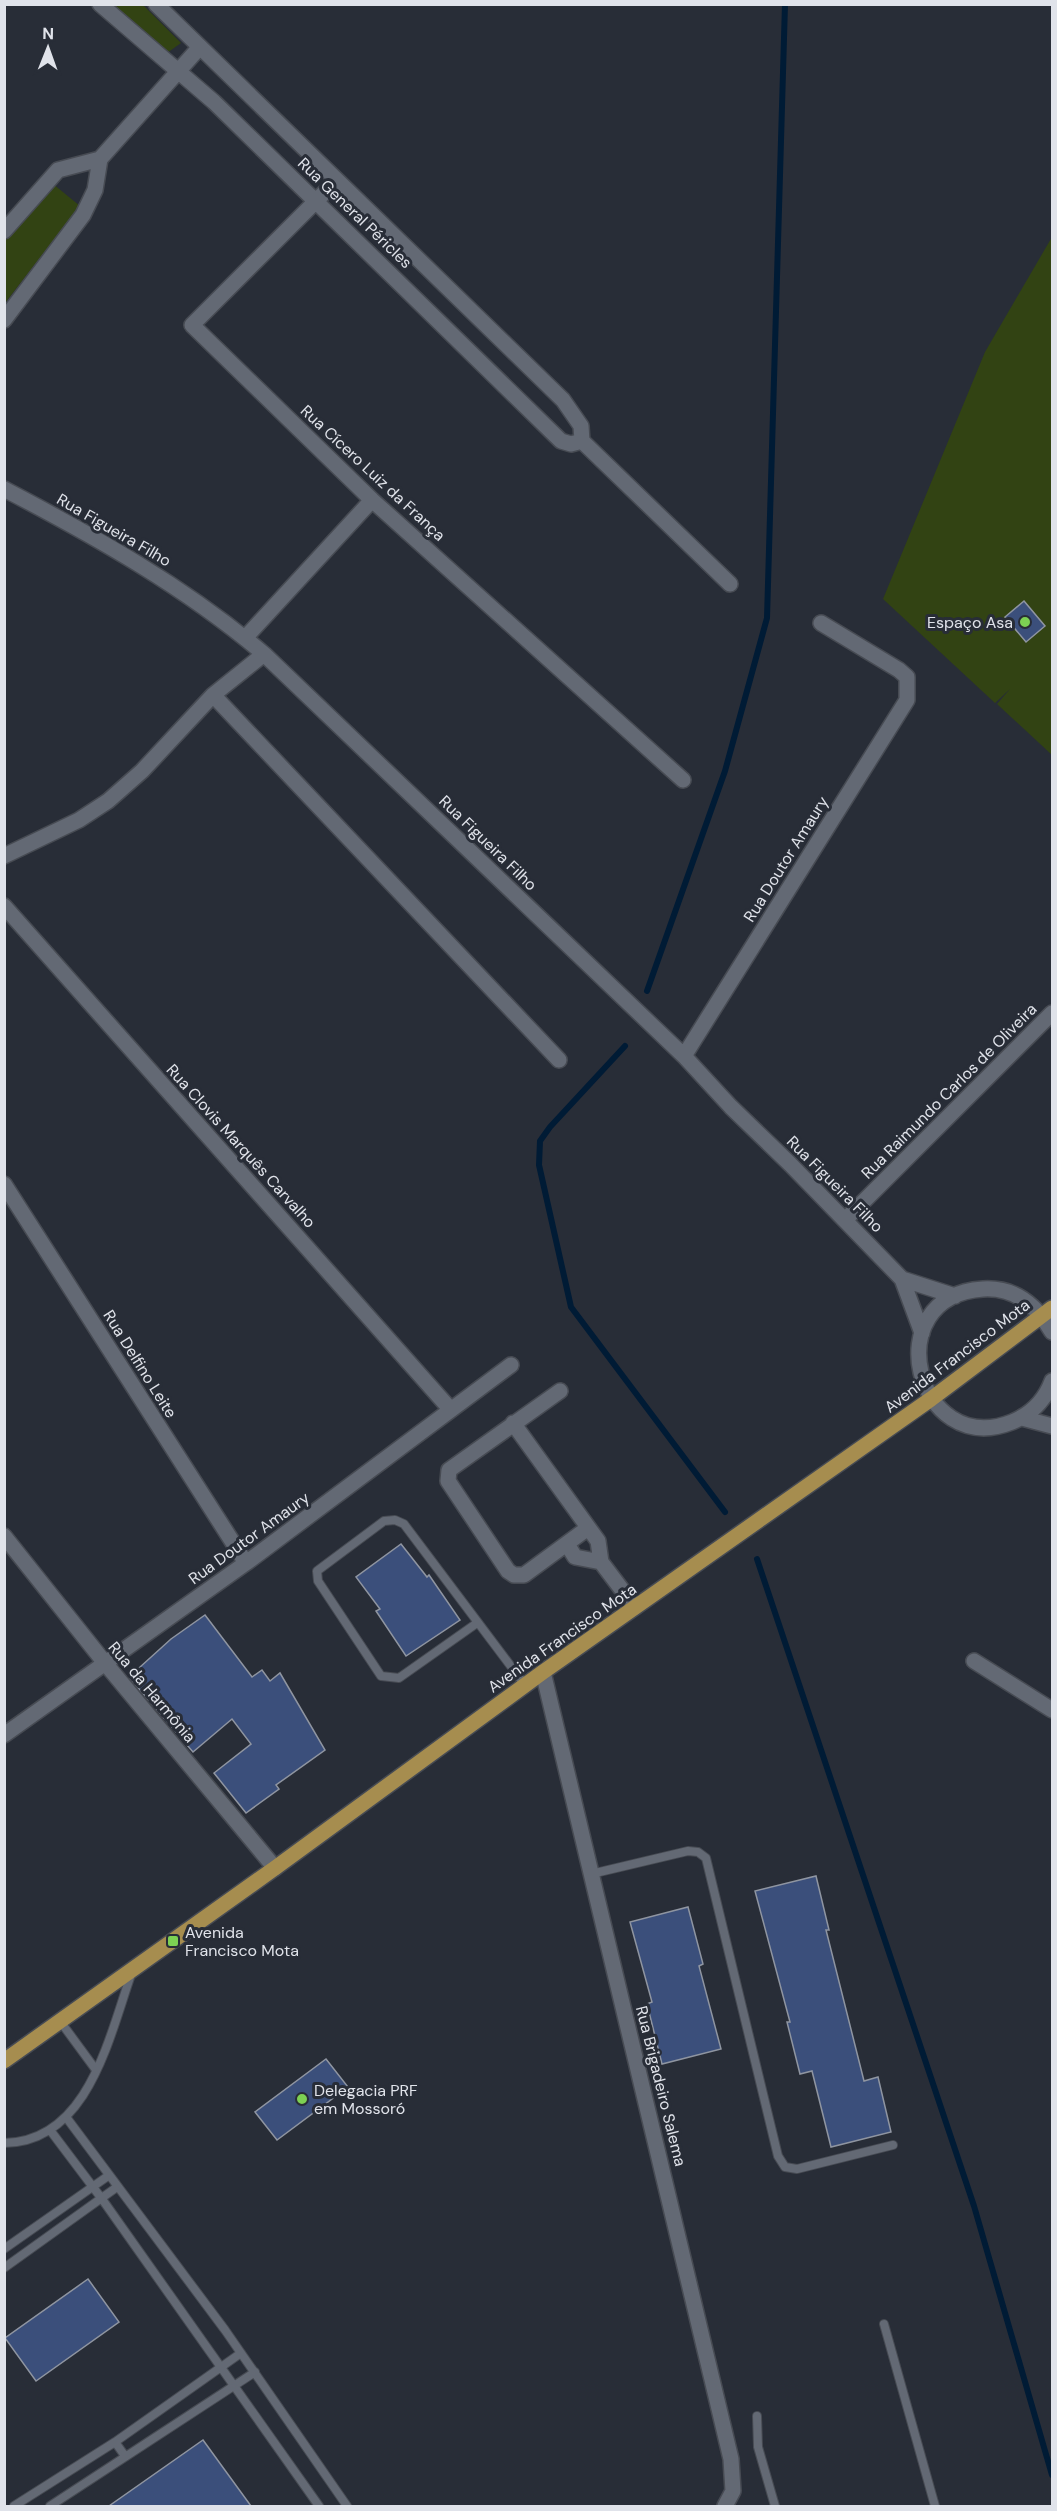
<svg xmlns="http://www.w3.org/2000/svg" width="1057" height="2511" viewBox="0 0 1057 2511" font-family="'DM Sans',sans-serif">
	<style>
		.green { fill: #324313; fill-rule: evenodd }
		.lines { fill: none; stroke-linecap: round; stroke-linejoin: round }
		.stream { stroke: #001b35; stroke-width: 6 }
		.building { fill: #3b4f7b; stroke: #8f95a1; stroke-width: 1.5 }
		.lane-casing { stroke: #474b53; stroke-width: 10 }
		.street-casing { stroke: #474b53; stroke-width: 18 }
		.primary-casing { stroke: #474b53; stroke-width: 18 }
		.lane { stroke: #636974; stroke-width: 8 }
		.street { stroke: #636974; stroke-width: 15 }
		.primary { stroke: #a68d4f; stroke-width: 15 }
		.poi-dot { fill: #7dd153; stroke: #282d37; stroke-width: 2 }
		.labels { text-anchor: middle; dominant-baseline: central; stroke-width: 6; stroke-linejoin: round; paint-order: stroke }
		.street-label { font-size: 16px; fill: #e0e3ea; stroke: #282d37 }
		.poi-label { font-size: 16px; fill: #e0e3ea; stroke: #282d37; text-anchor: start }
	</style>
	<rect width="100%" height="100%" fill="#282d37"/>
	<path class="green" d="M112,5H143L181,43L167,53Z
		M47,179L80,206L5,303L4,235Z
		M1052,237V755L997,704L1010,689L995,703L883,599L985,352ZM1024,602L1045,626L1026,642L1005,617Z"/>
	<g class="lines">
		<path class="stream" d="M647,991L725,771L767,618L785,4
			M625,1046L550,1127L540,1141L539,1165L571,1307L725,1512
			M757,1559L974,2206L1052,2475"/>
	</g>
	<path class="building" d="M1024,601L1045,626L1026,642L1005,617Z
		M401,1544L427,1577L429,1575L460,1620L406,1656L376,1611L380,1609L356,1577Z
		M205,1615L252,1677L262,1670L270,1681L280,1673L325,1750L276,1785L279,1789L246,1813L214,1773L251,1744L232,1719L193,1752L129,1677L171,1639Z
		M816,1876L829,1930H826L864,2081L878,2077L891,2132L831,2147L812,2071L800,2074L787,2022H790L755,1891Z
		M688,1907L703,1964L699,1966L721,2049L662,2064L647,2004L652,2002L630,1922Z
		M326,2059L348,2087L277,2140L255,2112Z
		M88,2279L119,2322L36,2381L5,2338Z
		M203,2440L251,2506H109Z"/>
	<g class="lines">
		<defs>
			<path id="lane" d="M477,1623L399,1678L381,1676L318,1581L317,1571L384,1521L395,1520L404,1524L525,1685
				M591,1874L688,1851L698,1852L706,1858L778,2156L785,2167L797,2169L893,2145
				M60,2021L96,2070
				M66,2117L225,2330L347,2506
				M50,2130L102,2199L319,2506
				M4,2143C89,2142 109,2036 132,1972
				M4,2249L108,2176
				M4,2268L117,2187
				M884,2324L935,2506
				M757,2416L758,2447L775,2506
				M115,2442L125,2456
				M14,2506L115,2442L241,2353
				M50,2506L255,2372"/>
			<path id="street" d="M100,4L214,102L561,441L571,444L582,441
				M156,4L563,400L581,426L582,441L730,584
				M336,181L192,325L372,500L683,780
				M4,231L58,170L100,159
				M4,320L83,215L95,190L100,159L199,48
				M4,489C96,537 185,587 264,654L684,1056L731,1107L790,1164L902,1279L922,1333
				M245,638L372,500
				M213,695L559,1060
				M4,856L79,820L108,801L142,771L213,695L264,654
				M4,906L451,1410
				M684,1056L907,700V677L899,670L821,623
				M4,1184L246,1563
				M845,1220L1052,1013
				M902,1279L955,1296
				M1052,1332C1037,1306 1015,1287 983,1289C875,1296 916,1460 1012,1422C1031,1414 1045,1400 1052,1381
				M560,1391L449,1470L448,1481L508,1571L514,1575H524L588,1528
				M1022,1418L1052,1426
				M513,1423L598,1541L601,1562L635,1607
				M4,1536L105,1663L275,1868
				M567,1544L575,1557L601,1562
				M974,1661L1052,1710
				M543,1672L731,2459L733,2491L725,2506
				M4,1735L246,1563L511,1365"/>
			<path id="primary" d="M4,2061L275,1868L543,1672L931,1399L1052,1308"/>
		</defs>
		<use href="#lane" class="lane-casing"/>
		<use href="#street" class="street-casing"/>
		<use href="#primary" class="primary-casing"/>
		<use href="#lane" class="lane"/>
		<use href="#street" class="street"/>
		<use href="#primary" class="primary"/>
	</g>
	<g class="poi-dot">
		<circle cx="1025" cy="622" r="6"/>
		<rect x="167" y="1935" width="12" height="12" rx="3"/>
		<circle cx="302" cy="2099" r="6"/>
	</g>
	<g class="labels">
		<g class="street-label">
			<text transform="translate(355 213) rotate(44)">Rua General Péricles</text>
			<text transform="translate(373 473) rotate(43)">Rua Cícero Luiz da França</text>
			<text transform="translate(114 530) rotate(30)">Rua Figueira Filho</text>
			<text transform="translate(488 843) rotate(44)">Rua Figueira Filho</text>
			<text transform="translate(786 859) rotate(-58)">Rua Doutor Amaury</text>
			<text transform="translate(949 1091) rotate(-45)">Rua Raimundo Carlos de Oliveira</text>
			<text transform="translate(241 1146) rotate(48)">Rua Clovis Marquês Carvalho</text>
			<text transform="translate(835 1184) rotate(45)">Rua Figueira Filho</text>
			<text transform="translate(957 1356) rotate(-37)">Avenida Francisco Mota</text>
			<text transform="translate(140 1364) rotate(58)">Rua Delfino Leite</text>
			<text transform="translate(249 1538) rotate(-36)">Rua Doutor Amaury</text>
			<text transform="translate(562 1638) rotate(-35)">Avenida Francisco Mota</text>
			<text transform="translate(152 1692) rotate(50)">Rua da Harmônia</text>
			<text transform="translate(661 2086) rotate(76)">Rua Brigadeiro Salema</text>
		</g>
		<g class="poi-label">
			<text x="1013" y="622" text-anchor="end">Espaço Asa</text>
			<text x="185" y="1932">Avenida<tspan x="185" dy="18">Francisco Mota</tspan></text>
			<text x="314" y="2090">Delegacia PRF<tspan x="314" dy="18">em Mossoró</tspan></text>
		</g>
	</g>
	<rect width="1057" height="2511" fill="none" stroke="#e0e3ea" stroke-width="12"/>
	<g transform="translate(48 48) rotate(1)" stroke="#282d37" stroke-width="4.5" paint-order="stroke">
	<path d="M0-4.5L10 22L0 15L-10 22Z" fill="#e0e3ea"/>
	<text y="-9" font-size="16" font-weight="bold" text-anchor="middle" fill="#e0e3ea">N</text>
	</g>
</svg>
